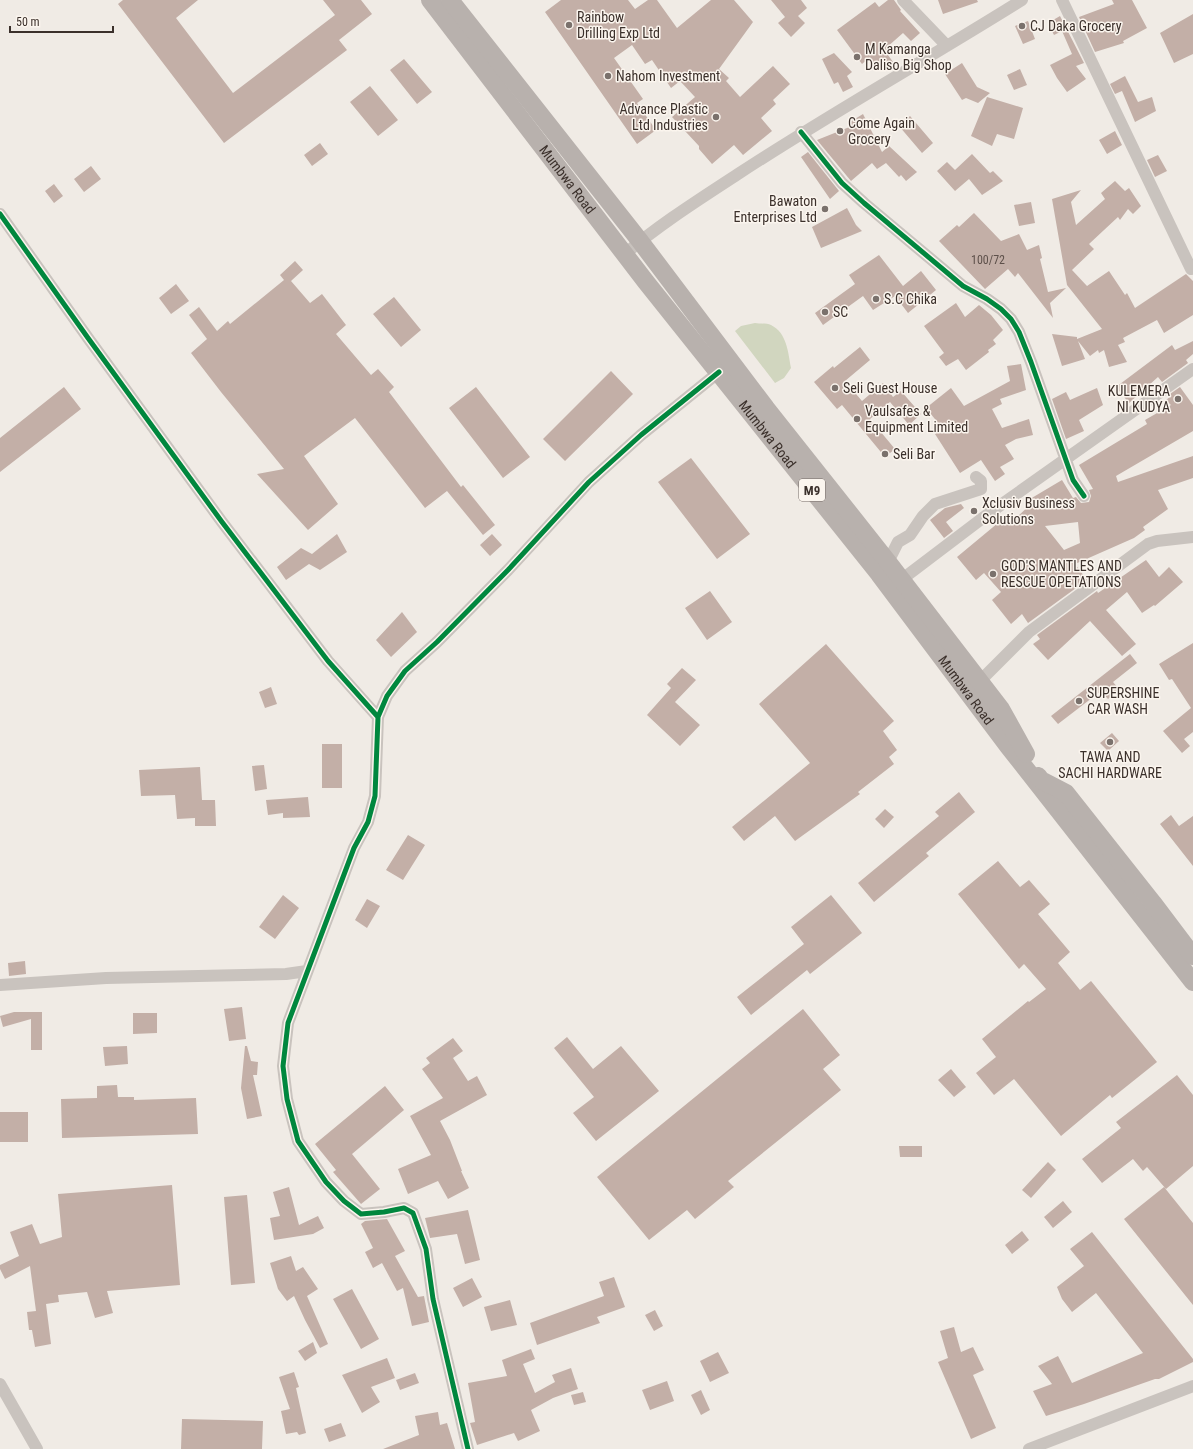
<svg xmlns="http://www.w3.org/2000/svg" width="1193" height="1449" viewBox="0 0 1193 1449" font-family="'Roboto Condensed',sans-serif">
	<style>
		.green { fill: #d1d6bf }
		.building { fill: #c3afa7; fill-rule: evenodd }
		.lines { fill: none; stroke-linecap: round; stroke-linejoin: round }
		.minor { stroke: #c9c3be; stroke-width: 12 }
		.primary { stroke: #b8b1ad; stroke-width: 18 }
		.cycleway-casing { stroke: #fbf5ee; stroke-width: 8 }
		.cycleway { stroke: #00873e; stroke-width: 5 }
		.poi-dot { fill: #7a716c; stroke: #fbf5ee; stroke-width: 1.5 }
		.labels { text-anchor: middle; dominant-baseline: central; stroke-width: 3; stroke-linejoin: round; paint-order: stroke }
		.number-label { font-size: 12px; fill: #5d504a }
		.shield { fill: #fbf5ee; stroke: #756b66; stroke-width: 1 }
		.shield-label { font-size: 13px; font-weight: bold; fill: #3b302b }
		.poi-label { font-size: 14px; fill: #3b302b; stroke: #fbf5ee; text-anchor: start }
		.street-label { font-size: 14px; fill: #3b302b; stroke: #fbf5ee }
	</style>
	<rect width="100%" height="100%" fill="#f0ebe5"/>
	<path class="green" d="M755,323C759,324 767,323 771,325C787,333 788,352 791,368L784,378L775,383L735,331L741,326Z"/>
	<path class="building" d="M123,0H198L176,18L233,93L335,15L323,0H361L372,14L339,40L347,50L224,143L118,4Z
		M561,0H628L635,9L648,0H657L677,28L711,0H734L753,22L719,69L729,78L726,81L740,97L773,66L790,84L773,100L776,104L761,118L772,131L743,155L734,145L712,164L699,149V146L672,117L695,97L680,81L671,88L652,60L645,64L632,45L614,58L643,99L637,103L656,130L637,144L545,12Z
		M771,0H801L807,8L798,16L805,23L791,37L778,23L785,17Z
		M888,0H894L901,10L900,11L920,33L911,41L903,33L886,48L890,53L888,55L893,62L879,71L870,57L862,64L837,30L875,2L879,7Z
		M938,0H977L978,2L943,14Z
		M1112,0H1132L1147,28L1123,41L1124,43L1095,52L1079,17L1114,4Z
		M1193,14V54L1174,63L1160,33Z
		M1060,16L1084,63L1076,66L1086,79L1067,92L1057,78L1050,65L1072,54L1062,31L1054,35L1048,23Z
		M1028,21L1035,39L1023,44L1015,26Z
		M834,53L852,72L847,76L853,87L843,92L838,82L834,84L822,59Z
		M404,59L432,92L417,104L390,70Z
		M962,63L977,87L990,93L978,103L966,98L962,100L945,74Z
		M1020,69L1027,85L1014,90L1007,75Z
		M1125,76L1138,102L1152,97L1156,111L1135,122L1122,91L1115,94L1110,84Z
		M370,86L398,120L378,136L350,102Z
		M987,97L1023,108L1014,139L997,134L992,146L971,136Z
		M863,114L882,152L889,146L917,172L906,181L901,175L899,177L886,163L877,169L872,163L851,181L817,140L852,126L850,122Z
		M910,116L933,143L922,153L899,126Z
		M1115,131L1122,145L1107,154L1099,140Z
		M320,143L328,154L312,166L304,155Z
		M808,152L839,191L830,199L801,157Z
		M972,154L990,173L993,171L1003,181L982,195L969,179L955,191L937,171L947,162L955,170Z
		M1158,155L1167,171L1155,177L1147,160Z
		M91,166L101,179L84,192L74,179Z
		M1115,181L1125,191L1129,188L1141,206L1133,214L1128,209L1120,220L1118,217L1089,244L1094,249L1072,270L1087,286L1109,271L1125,295L1127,293L1135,308L1186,274L1193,281V315L1164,333L1157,320L1123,338L1125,342L1118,345L1127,362L1109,367L1104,350L1099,353L1098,350L1090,356L1078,341L1085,359L1062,366L1052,334L1077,337V339L1102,329L1067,285L1052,199L1081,190L1071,202L1076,225L1105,199L1101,193Z
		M54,184L63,196L54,203L45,191Z
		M1031,202L1035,223L1019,226L1014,205Z
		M847,208L856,225L862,231L821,248L812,227Z
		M974,213L1001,241L1019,234L1027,250L1039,245L1042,258L1040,259L1048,292L1066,288L1050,303L1053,318L1018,273L1015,277L1008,269L985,289L939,241L957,225L959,227Z
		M879,255L903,286L921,271L936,290L908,313L895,296L873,310L863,296L823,325L815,313L855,284L849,275Z
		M295,261L303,270L291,281L310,303L322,294L346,325L336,334L371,375L378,369L394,387L389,392L461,487L463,485L495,525L483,535L447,491L425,508L355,418L304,456L338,504L308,530L257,474L284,469L221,392L191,353L207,339L189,315L199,307L217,331L228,321L230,324L284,280L280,275Z
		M176,284L189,301L171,314L159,298Z
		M394,297L421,330L401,347L373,314Z
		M956,303L965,317L979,305L991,315L1003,330L993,340L996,344L988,350L989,352L966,370L958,359L946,366L939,357L944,353L924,326Z
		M1193,341V354L1186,360L1188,363L1162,382L1158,377L1129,403L1116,387L1172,345L1175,350Z
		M860,347L870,360L845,381L862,401L883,383L893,397L901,391L921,414L909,425L890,402L870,419L895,449L885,457L842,405L837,409L814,382L833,366L834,368Z
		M1021,364L1026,390L1000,399L1002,404L992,409L1002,428L1029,419L1033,435L1016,439L1005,445L1014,459L1000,467L1005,474L995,481L981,460L960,473L935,434L943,429L926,408L951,388L964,406L1010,381L1007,366Z
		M611,371L633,394L565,461L543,439Z
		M64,387L81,409L0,472V438Z
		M476,387L530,457L503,478L449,408Z
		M1180,387L1193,405V431L1116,476L1118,482L1193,456V478L1158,490L1168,509L1143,527L1145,530L1134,538L1075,564L1087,580L1028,623L1022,614L1011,624L992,600L1001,592L984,573L976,580L957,557L1010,513L1015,519L1033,502L1030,499L1062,480L1073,498L1076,497L1081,503L1089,502L1091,496L1089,490L1093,489L1079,465L1147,424L1145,420L1171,405L1166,400L1171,396L1170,394ZM1078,522L1080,543L1064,550L1045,526Z
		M1097,388L1103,405L1079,420L1084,431L1066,439L1052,399L1066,392L1070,400Z
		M691,458L750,534L717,559L658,482Z
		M961,504L964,508L946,522L953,531L944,538L930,520L945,508Z
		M337,534L347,552L320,570L309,564L286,580L277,567L301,548L312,554Z
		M492,534L502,545L490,556L480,545Z
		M1146,560L1159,577L1169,567L1183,582L1155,606L1154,605L1142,613L1127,592L1106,610L1136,644L1122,656L1090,621L1048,660L1033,644L1040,639L1037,635L1097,591L1098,593Z
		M710,591L732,622L707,640L685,608Z
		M402,612L417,632L391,657L376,640Z
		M1193,643V732L1184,739L1190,746L1182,753L1163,731L1191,708L1172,679L1169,680L1159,664Z
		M826,644L894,721L883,731L897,750L889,757L894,764L858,792L860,794L795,841L775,816L744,841L732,827L810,763L759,704Z
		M1130,654L1137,663L1113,682L1119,689L1108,699L1101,691L1058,724L1051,716Z
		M682,668L696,680L675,702L700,725L680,746L647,715L671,688L667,684Z
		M271,687L277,704L265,708L259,692Z
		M1112,733L1119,741L1108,751L1100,743Z
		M322,744H342V788H322Z
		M264,765L267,789L255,791L252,766Z
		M200,767L202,800H215L216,826H195V818L177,819L175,795L141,796L139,770Z
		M959,792L975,812L926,853L929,856L874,902L858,883L939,816L935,812Z
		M308,797L310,817L283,818V813L268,815L266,800Z
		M885,809L894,817L884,828L875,819Z
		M1171,815L1179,826L1193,816V866L1160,824Z
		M408,835L425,845L403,880L386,870Z
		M998,861L1020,887L1029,880L1050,904L1038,914L1070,952L1058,963L1080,990L1091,981L1157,1062L1112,1098L1110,1095L1061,1136L1014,1079L994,1095L976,1073L996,1057L982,1039L1028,1001L1029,1002L1046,989L1024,964L1019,969L958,894Z
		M283,895L299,908L275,939L259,927Z
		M831,895L862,933L810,974L807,970L751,1015L737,997L804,944L791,927Z
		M367,899L380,906L367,928L355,920Z
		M25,961L26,974L9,976L8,963Z
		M242,1007L246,1039L229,1041L224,1009Z
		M803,1009L840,1055L823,1069L841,1090L728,1181L734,1187L695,1219L687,1210L649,1240L597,1177Z
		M14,1012H42V1050H31V1019L3,1027L0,1016Z
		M133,1013H157V1033L133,1034Z
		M567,1037L593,1069L621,1046L659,1091L596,1141L573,1113L594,1097L554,1048Z
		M453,1038L463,1051L453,1058L468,1081L477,1076L487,1095L440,1121L450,1140L462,1171H461L469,1188L448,1199L438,1181L408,1194L398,1169L431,1155L410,1116L443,1098L422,1069L430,1063L426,1058Z
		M127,1046L128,1064L105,1066L103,1047Z
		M245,1046H247L251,1061L258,1062L257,1075H253L262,1116L247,1119L241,1088Z
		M951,1069L966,1087L954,1097L938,1080Z
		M1177,1075L1193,1095V1166L1166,1189L1147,1167L1143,1171L1133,1159L1102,1183L1082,1159L1121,1128L1116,1122Z
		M117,1085L118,1097H134V1100L196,1098L198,1134L62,1138L61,1099L97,1098V1086Z
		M385,1086L404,1110L352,1154L380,1189L361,1204L333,1172L336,1170L315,1144Z
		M0,1112H28V1142H0Z
		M899,1146H922V1157H900Z
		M1048,1162L1056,1170L1031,1198L1022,1190Z
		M172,1185L180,1285L107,1291L113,1313L95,1318L87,1292L58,1295L59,1302L46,1304L51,1344L35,1347L32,1330H29L27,1312L36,1311L30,1266L5,1279L0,1269V1265L19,1256L10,1232L32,1224L40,1244L62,1237L58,1194Z
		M289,1187L299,1225L318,1216L324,1228L313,1234L274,1240L270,1218L280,1216L273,1192Z
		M1164,1187L1193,1223V1305L1124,1219Z
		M247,1195L255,1283L231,1285L224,1197Z
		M1063,1201L1072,1212L1053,1228L1044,1217Z
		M468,1210L480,1260L465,1264L457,1234L430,1238L425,1218Z
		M387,1219L405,1251L395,1256L418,1297L424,1296L429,1322L412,1326L403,1288L397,1291L382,1263L373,1268L365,1252L373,1248L361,1224L365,1221Z
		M1022,1231L1029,1240L1012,1254L1005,1245Z
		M1092,1232L1193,1359V1362L1159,1379H1155L1084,1404L1046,1416L1033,1391L1052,1384L1038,1366L1058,1356L1072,1383L1143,1353L1096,1293L1072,1312L1062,1299L1057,1287L1084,1266L1070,1249Z
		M291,1256L296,1271L303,1267L318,1289L307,1296L328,1344L320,1348L305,1320L294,1296L287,1301L278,1289L270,1263Z
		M614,1277L625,1307L597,1317L600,1323L537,1345L530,1323L604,1296L599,1282Z
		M472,1278L482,1297L463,1307L453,1288Z
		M352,1289L379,1339L361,1349L333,1299Z
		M510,1300L517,1325L491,1331L484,1307Z
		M655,1310L663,1326L654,1331L645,1315Z
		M954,1327L961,1352L973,1347L984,1370L973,1375L996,1428L971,1439L938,1362L948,1358L940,1331Z
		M313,1342L317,1353L305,1361L298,1351Z
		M531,1349L535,1359L523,1364L535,1393L555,1382L552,1375L571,1368L578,1389L553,1398L531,1410L540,1431L518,1441L514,1433L477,1445L470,1423L475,1422L468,1383L507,1376L502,1360Z
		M718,1352L729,1373L710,1382L700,1361Z
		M387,1358L395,1378L371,1387L380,1402L362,1413L342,1375Z
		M294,1372L299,1387L296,1388L306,1433L299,1435L297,1432L286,1434L281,1411L290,1409L279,1377Z
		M415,1373L419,1383L400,1390L396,1380Z
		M667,1381L674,1401L650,1410L642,1390Z
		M701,1390L710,1410L701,1415L691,1395Z
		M583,1392L586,1402L574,1405L571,1395Z
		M438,1412L440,1425L447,1423L455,1449H383L419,1435L415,1416Z
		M182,1419L263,1421L262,1449H181Z
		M341,1423L346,1436L329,1442L324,1429Z"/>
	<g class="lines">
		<path class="minor" d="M903,0L947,46
			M1062,0L1191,269
			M801,132L842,183L864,203L963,286L987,299L1001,309L1011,319L1019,332L1031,362L1073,480L1084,496
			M0,214L88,338L222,522L328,661L378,717
			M625,254C660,224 700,199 738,174C831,113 928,59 1022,0
			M888,562L898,542L910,535L923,516L935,504L981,489V481L976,477
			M901,580L988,514L1193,369
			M979,682L1029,632L1148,544L1157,541L1193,537
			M0,985L106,978L286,974L307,971
			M0,1384L37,1449
			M468,1449L433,1299L426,1249L413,1213L404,1208L384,1212L361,1214L344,1201L326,1182L298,1141L287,1099L283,1066L288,1023L354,848L368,822L375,796L378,717L387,696L405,671L437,642L508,570L589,482L641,435L719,372
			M1029,1449L1193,1386"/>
		<g class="primary">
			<path id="s1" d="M430,0L646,282L879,574L1008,746L1193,982"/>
			<path d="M450,0L640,241L766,408L888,562L1001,709L1026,754"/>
			<path d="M1038,776L1041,780L1066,793L1153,903L1193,956"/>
		</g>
		<defs>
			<path id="cycleway" d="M801,132L842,183L864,203L963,286L987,299L1001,309L1011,319L1019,332L1031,362L1073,480L1084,496
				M0,214L88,338L222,522L328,661L378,717
				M468,1449L433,1299L426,1249L413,1213L404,1208L384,1212L361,1214L344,1201L326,1182L298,1141L287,1099L283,1066L288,1023L354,848L368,822L375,796L378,717L387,696L405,671L437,642L508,570L589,482L641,435L719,372"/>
		</defs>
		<use href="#cycleway" class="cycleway-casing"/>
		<use href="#cycleway" class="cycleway"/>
	</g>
	<g class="poi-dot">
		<circle cx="569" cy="25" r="4"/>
		<circle cx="1022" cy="26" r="4"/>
		<circle cx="857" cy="57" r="4"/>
		<circle cx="608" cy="76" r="4"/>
		<circle cx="716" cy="117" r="4"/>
		<circle cx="840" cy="131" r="4"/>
		<circle cx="825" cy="209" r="4"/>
		<circle cx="876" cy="299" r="4"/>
		<circle cx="825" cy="312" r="4"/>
		<circle cx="835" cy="388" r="4"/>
		<circle cx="1178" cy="399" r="4"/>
		<circle cx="857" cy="419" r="4"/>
		<circle cx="885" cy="454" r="4"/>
		<circle cx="974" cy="511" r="4"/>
		<circle cx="993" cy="574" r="4"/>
		<circle cx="1079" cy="701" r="4"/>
		<circle cx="1110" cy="742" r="4"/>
	</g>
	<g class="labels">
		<g class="number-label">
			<text x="988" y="260">100/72</text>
		</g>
		<rect class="shield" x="799" y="479" width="26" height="22" rx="3"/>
		<g class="shield-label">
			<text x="812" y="490">M9</text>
		</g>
		<g class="poi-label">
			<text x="577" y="17">Rainbow<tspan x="577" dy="16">Drilling Exp Ltd</tspan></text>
			<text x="1030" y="26">CJ Daka Grocery</text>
			<text x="865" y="49">M Kamanga<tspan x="865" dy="16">Daliso Big Shop</tspan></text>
			<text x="616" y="76">Nahom Investment</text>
			<text x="708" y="109" text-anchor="end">Advance Plastic<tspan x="708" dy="16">Ltd Industries</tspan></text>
			<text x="848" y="123">Come Again<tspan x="848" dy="16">Grocery</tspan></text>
			<text x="817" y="201" text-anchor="end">Bawaton<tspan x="817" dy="16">Enterprises Ltd</tspan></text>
			<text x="884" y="299">S.C Chika</text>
			<text x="833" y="312">SC</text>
			<text x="843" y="388">Seli Guest House</text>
			<text x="1170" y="391" text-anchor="end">KULEMERA<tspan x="1170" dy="16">NI KUDYA</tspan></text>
			<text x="865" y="411">Vaulsafes &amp;<tspan x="865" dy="16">Equipment Limited</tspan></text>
			<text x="893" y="454">Seli Bar</text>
			<text x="982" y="503">Xclusiv Business<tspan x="982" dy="16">Solutions</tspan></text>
			<text x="1001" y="566">GOD'S MANTLES AND<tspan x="1001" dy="16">RESCUE OPETATIONS</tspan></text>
			<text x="1087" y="693">SUPERSHINE<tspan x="1087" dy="16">CAR WASH</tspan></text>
			<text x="1110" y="757" text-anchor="middle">TAWA AND<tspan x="1110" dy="16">SACHI HARDWARE</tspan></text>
		</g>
		<g class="street-label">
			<text stroke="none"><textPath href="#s1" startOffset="226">Mumbwa Road</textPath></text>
			<text stroke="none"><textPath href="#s1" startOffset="550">Mumbwa Road</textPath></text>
			<text stroke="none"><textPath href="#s1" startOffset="874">Mumbwa Road</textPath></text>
		</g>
	</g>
	<path d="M10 26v6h103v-6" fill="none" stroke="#3b302b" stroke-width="2"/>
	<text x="16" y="26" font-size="12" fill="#3b302b" stroke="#fbf5ee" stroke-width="3" paint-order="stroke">50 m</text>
</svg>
